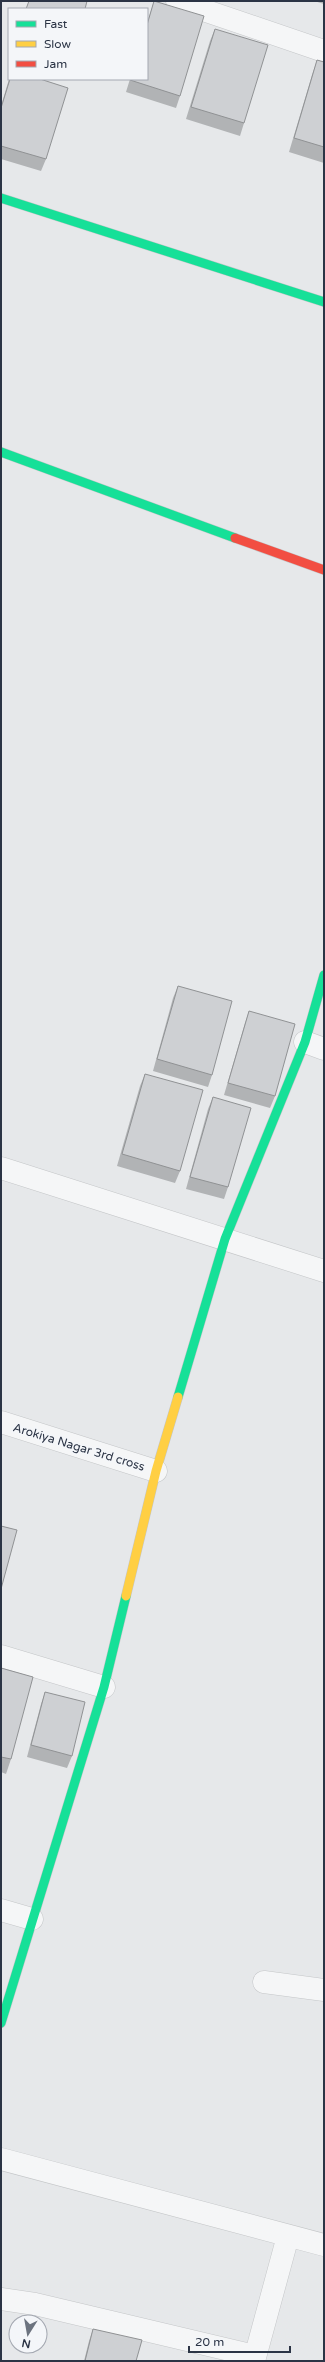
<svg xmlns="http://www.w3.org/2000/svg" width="325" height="2362" viewBox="0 0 325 2362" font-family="'Varela Round',sans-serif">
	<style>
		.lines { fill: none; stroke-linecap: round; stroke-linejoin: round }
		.street-casing { stroke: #c4c6c8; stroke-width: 23 }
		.fast-casing { stroke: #c4c6c8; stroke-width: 10 }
		.slow-casing { stroke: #c4c6c8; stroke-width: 10 }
		.jam-casing { stroke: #c4c6c8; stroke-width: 10 }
		.street { stroke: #f5f6f7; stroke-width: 22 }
		.fast { stroke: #16e098; stroke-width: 9 }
		.slow { stroke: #ffcf43; stroke-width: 9 }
		.jam { stroke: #f24e42; stroke-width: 9 }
		.wall { fill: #b1b3b5 }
		.building { fill: #ced0d3; stroke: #909294 }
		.labels { text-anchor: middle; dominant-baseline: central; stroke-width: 4; stroke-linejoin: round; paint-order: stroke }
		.street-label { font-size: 12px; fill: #2b3445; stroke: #f4f6f9 }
	</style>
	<rect width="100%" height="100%" fill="#e6e8ea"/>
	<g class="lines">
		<defs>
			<path id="street" d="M177,1L324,51
				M305,1042L324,1049
				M1,1168L324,1271
				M1,1422L156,1471
				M1,1656L104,1687
				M1,1910L32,1919
				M264,1982L324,1990
				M1,2159L324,2245
				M1,2299L35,2304L255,2356
				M254,2361L288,2236"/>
			<path id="fast" d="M1,198L324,302
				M1,452L235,538
				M178,1397L225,1239L305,1042L324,975
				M1,2023L104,1687L126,1596"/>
			<path id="slow" d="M126,1596L156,1471L178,1397"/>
			<path id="jam" d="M235,538L324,570"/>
		</defs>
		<use href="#street" class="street-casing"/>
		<use href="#fast" class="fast-casing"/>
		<use href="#slow" class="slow-casing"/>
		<use href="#jam" class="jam-casing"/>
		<use href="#street" class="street"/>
		<use href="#fast" class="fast"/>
		<use href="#slow" class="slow"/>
		<use href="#jam" class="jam"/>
	</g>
	<path class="wall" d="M154,1L180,96L176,108L126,92L130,79H147V23Z
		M314,1H324V4Z
		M215,29L244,123L240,136L186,119L210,41Z
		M317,60L324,62V163L289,152L312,75Z
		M9,79H40L46,159L41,171L1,159V106Z
		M178,986L212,1075L208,1087L153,1071L173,998Z
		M249,1011L275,1096L270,1108L224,1095L245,1023Z
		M145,1074L180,1171L175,1183L117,1166L140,1086Z
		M213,1097L228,1187L224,1199L186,1189L208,1109Z
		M1,1668L11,1759L6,1774L1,1772Z
		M45,1692L72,1756L67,1768L27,1757L41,1704Z
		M93,2329L136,2361H84L89,2341Z"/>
	<path class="building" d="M29,1H87L85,9H26Z
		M154,1L204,16L180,96L130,80L131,79H147V25Z
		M215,29L268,45L244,123L191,107Z
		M317,60L324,62V147L294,138Z
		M10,79H40L68,88L46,159L1,146V108Z
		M178,986L232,1001L212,1075L157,1059Z
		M249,1011L295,1024L275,1096L228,1083Z
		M145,1074L203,1090L180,1171L122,1154Z
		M213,1097L251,1108L228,1187L190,1177Z
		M1,1526L17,1530L1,1589Z
		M1,1668L33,1677L11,1759L1,1757Z
		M45,1692L85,1702L72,1756L31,1745Z
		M93,2329L142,2340L136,2361H85Z"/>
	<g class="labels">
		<g class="street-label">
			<text transform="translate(79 1447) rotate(17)">Arokiya Nagar 3rd cross</text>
		</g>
	</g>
	<rect width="325" height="2362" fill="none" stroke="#2b3445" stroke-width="4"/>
	<rect x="8" y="8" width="140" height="72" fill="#f4f6f9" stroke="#a4a8b1"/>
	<rect x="16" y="21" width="20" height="6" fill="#16e098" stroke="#a4a8b1"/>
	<text x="44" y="28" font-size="12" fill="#2b3445">Fast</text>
	<rect x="16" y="41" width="20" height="6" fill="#ffcf43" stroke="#a4a8b1"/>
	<text x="44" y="48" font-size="12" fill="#2b3445">Slow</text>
	<rect x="16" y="61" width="20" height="6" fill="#f24e42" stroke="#a4a8b1"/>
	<text x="44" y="68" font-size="12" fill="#2b3445">Jam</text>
	<g transform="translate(28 2334) rotate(191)"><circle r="19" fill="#f4f6f9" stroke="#a4a8b1"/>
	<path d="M0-3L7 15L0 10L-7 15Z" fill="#6c737f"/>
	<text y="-6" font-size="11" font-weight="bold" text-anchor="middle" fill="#2b3445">N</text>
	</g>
	<path d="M189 2346v6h101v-6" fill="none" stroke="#2b3445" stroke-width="2"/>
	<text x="195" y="2346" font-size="12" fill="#2b3445" stroke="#f4f6f9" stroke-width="3" paint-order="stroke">20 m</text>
</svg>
